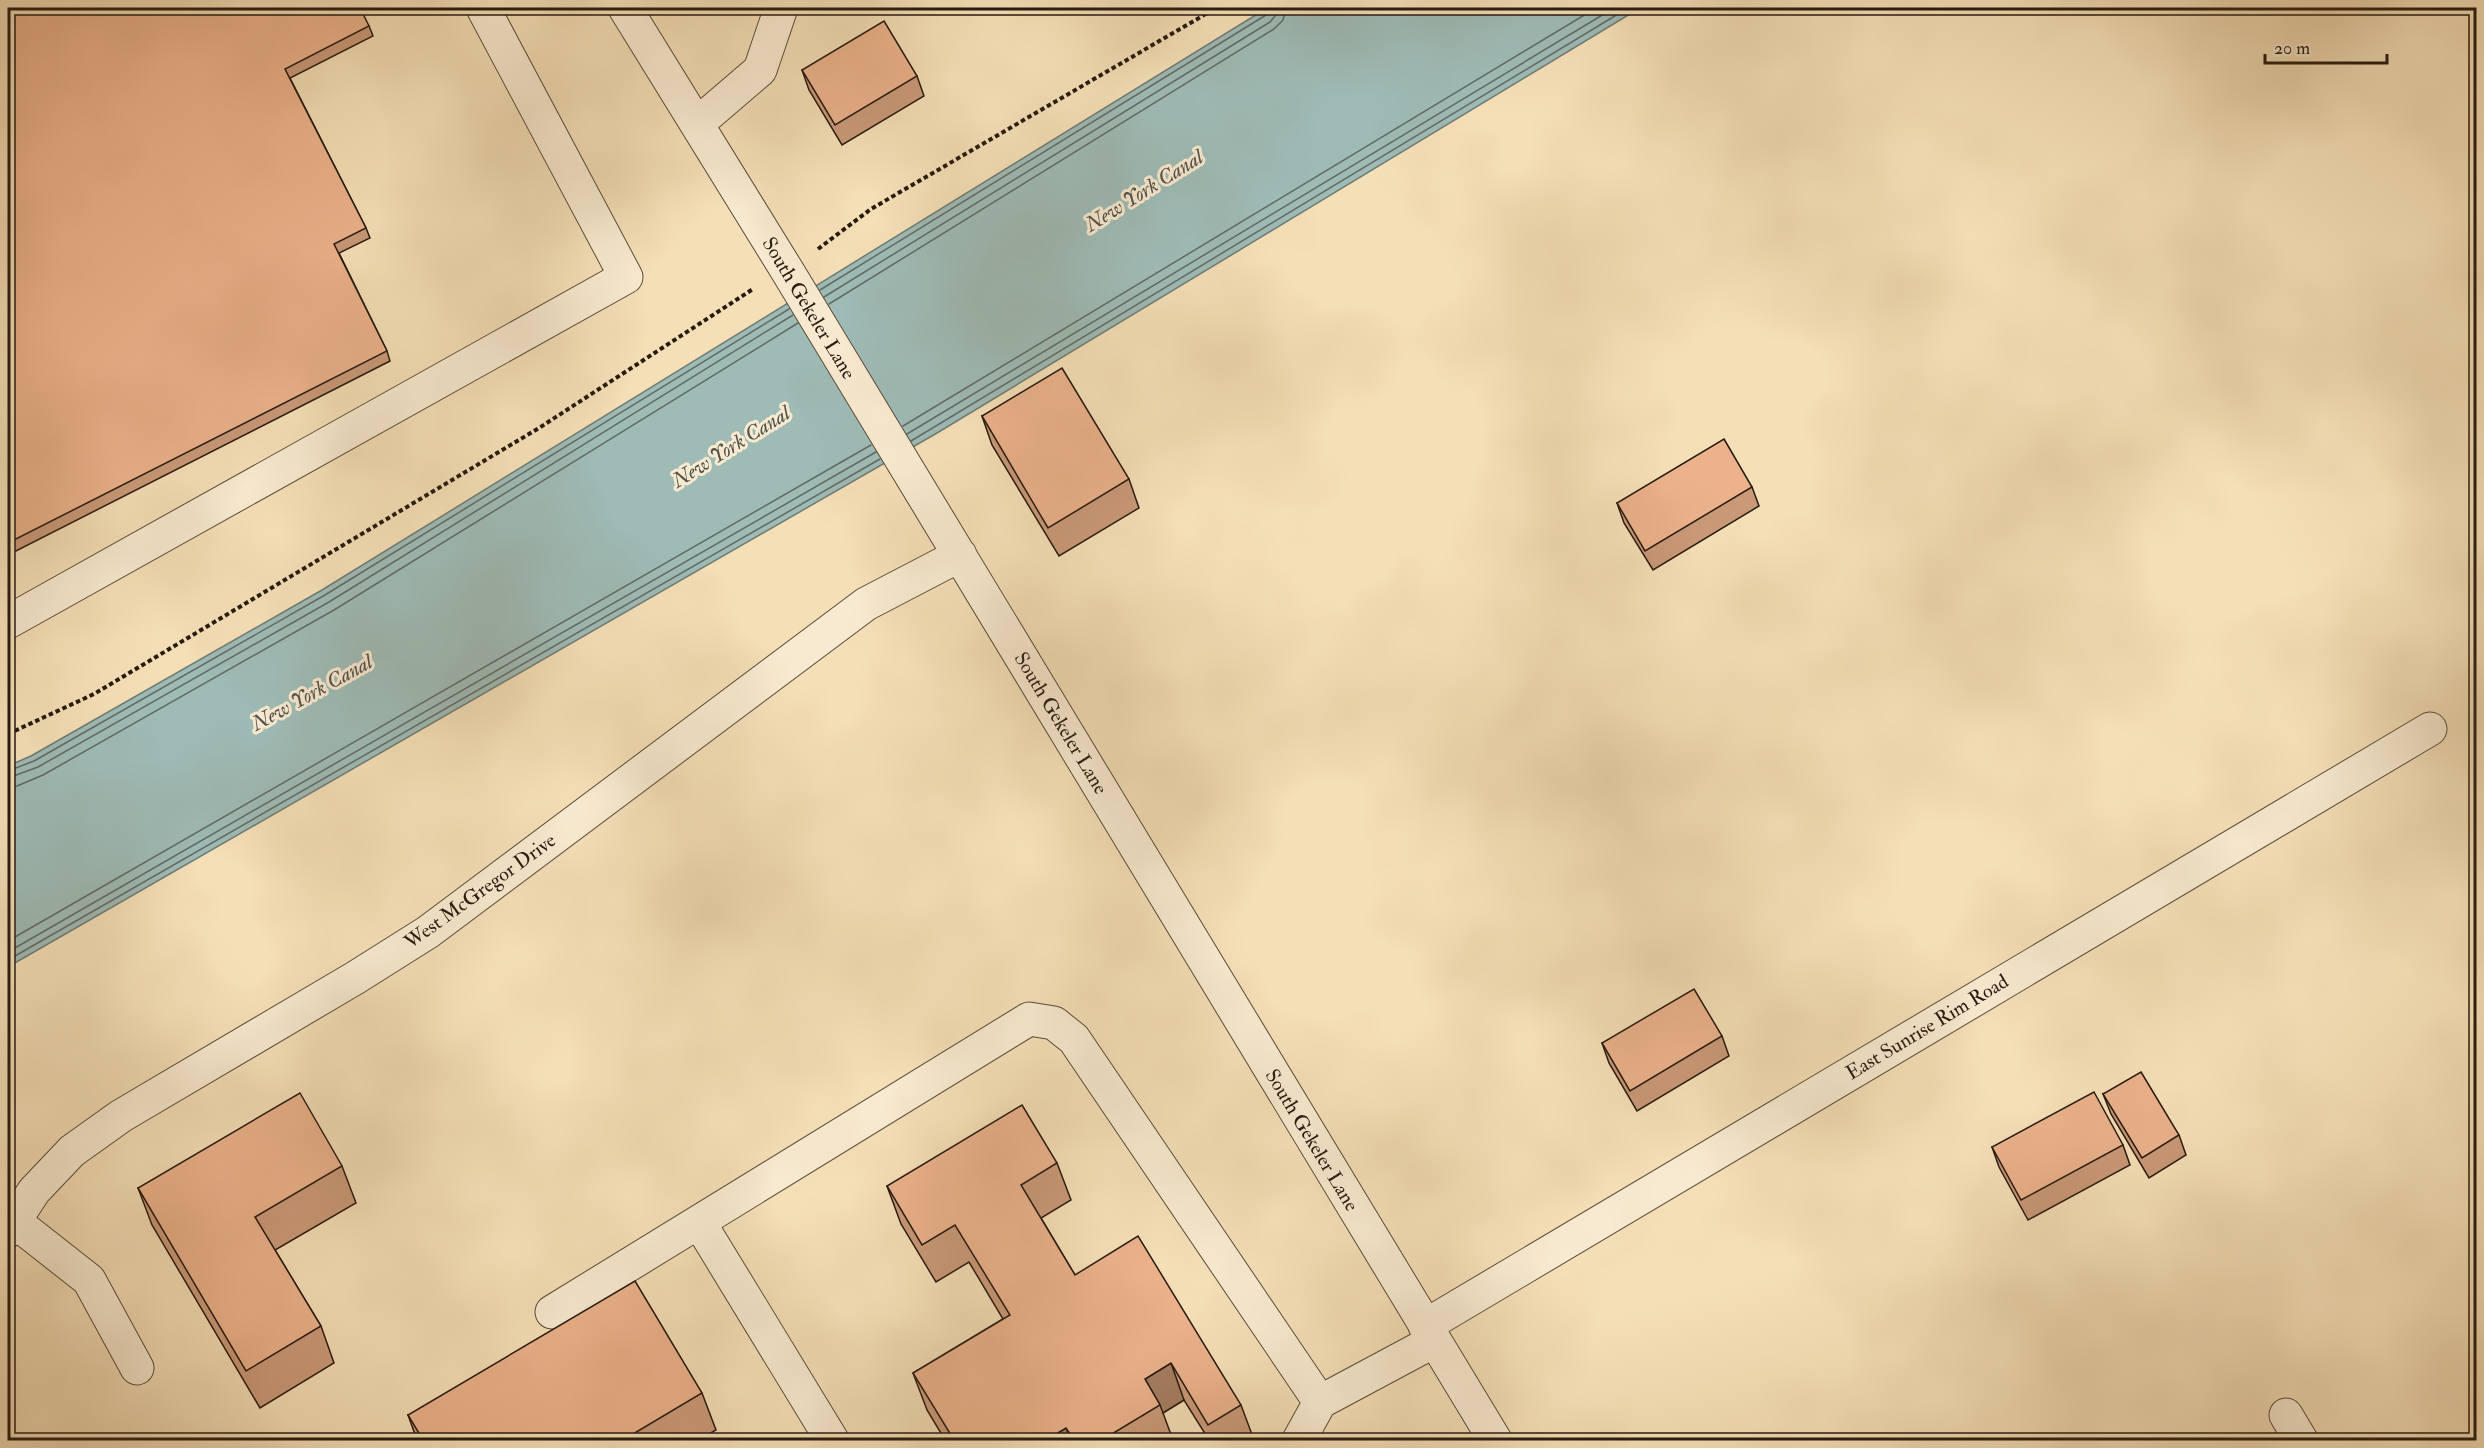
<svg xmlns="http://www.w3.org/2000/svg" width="2484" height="1448" viewBox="0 0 2484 1448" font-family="'IM FELL Double Pica',serif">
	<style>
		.water { fill: #9ebbb6; stroke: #6e7b74; stroke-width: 1.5 }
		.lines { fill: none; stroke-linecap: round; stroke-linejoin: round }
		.shore { stroke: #626a64; stroke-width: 1.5 }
		.minor-casing { stroke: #5a4b3a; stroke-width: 35 }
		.path { stroke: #271a11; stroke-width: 4; stroke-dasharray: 4.5 3; stroke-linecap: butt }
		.minor { stroke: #f8ead0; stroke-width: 33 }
		.wall { fill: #ca9978; stroke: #271a11; stroke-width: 1.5 }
		.shaded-wall { fill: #a47d61; stroke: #271a11; stroke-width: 1.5 }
		.building { fill: #ebb28b; stroke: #271a11; stroke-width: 1.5 }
		.labels { text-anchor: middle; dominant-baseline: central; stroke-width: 6; stroke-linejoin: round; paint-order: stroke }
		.street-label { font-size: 20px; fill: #271a11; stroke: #f8ead0 }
		.water-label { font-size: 21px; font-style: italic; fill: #51524b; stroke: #f8ead0 }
	</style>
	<rect width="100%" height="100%" fill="#f5dfb7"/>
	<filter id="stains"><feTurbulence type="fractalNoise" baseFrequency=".00333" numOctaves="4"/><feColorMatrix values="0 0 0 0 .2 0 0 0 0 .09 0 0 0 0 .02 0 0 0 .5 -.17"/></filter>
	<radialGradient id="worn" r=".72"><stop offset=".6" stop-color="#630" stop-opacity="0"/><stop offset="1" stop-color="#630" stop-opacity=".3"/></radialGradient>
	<path class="water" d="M1267,8H1640L937,433L8,967V766L31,756L322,590Z"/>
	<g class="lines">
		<path class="shore" d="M820,290L1266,15L1269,8
			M824,297L1270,22L1275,16L1277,8
			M829,304L1274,29L1283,20L1286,8
			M903,426L1596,8
			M907,434L1614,8
			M911,441L1628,8
			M8,771L34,761L325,595L789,309
			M8,778L38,767L329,602L793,315
			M8,787L17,786L43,775L334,610L798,323
			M8,941L871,445
			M8,952L876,452
			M8,960L880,459"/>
		<defs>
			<path id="minor" d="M625,8L788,272L1495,1440
				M697,124L760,70L781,8
				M8,622L626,277L483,8
				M14,1221L89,1280L137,1368
				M699,1222L832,1440
				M8,1231L34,1191L72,1151L121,1116L355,978L428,932L866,604L960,555
				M552,1312L1029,1019L1054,1023L1074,1039L1320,1402L1434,1341
				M1425,1326L2430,729
				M2286,1415L2301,1440
				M1299,1440L1320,1402"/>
		</defs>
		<use href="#minor" class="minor-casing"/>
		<path class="path" d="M818,249L871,209L1216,8
			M8,734L94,694L539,428L753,289"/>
		<use href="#minor" class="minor"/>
	</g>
	<path class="wall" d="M8,8L369,26L373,36L290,78L366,228L370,238L339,253L387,351L390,361L8,555Z
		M802,70L917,76L924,96L842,145L809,90Z
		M982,416L1129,479L1139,508L1059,556L992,445Z
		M1752,487L1759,506L1653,570L1624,523L1617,503Z
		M1722,1036L1729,1056L1637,1111L1609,1063L1602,1043Z
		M2103,1094L2179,1135L2186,1155L2149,1178L2111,1114Z
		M2123,1145L2130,1165L2028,1220L1999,1167L1992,1147Z
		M1057,1163L1071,1200L1041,1218L1075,1275L1241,1405L1254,1440H1209L1184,1400L1163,1413L1173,1440H945L927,1410L913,1373L1003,1319L969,1262L936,1282L901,1224L887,1186Z
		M342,1166L356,1203L275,1250L321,1326L334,1363L260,1408L152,1225L138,1188Z
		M702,1393L716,1430L699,1440H417L408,1415Z"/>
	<path class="shaded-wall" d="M1171,1363L1184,1400L1163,1413L1160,1405L1145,1379Z
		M1066,1428L1071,1440H1046Z"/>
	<path class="building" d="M8,8H360L369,26L285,69L366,228L334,244L387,351L8,543Z
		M884,21L917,76L835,125L802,70Z
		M1062,368L1129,479L1048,528L982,416Z
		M1724,439L1752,487L1645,551L1617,503Z
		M1694,989L1722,1036L1630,1091L1602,1043Z
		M2141,1072L2179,1135L2142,1158L2103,1094Z
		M2094,1092L2123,1145L2021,1200L1992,1147Z
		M300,1093L342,1166L255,1217L321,1326L246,1371L138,1188Z
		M1022,1105L1057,1163L1021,1185L1075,1275L1138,1236L1241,1405L1208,1425L1171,1363L1145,1379L1160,1405L1102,1440H1074L1066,1428L1046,1440H954L913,1373L1010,1315L955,1225L922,1245L887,1186Z
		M635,1281L702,1393L623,1440H423L408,1415Z"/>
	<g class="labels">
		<g class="street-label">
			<text transform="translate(809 308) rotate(59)">South Gekeler Lane</text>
			<text transform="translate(1061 723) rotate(59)">South Gekeler Lane</text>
			<text transform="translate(480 891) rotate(-36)">West McGregor Drive</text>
			<text transform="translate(1927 1027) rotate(-31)">East Sunrise Rim Road</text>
			<text transform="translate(1312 1140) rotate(59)">South Gekeler Lane</text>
		</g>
		<g class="water-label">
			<text transform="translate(1144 191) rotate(-32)">New York Canal</text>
			<text transform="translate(731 447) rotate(-32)">New York Canal</text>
			<text transform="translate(312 693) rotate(-29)">New York Canal</text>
		</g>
	</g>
	<rect width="2484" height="1448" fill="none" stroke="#f5dfb7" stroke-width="30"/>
	<rect x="9" y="9" width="2466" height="1430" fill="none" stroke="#271a11" stroke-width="3"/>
	<rect x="15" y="15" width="2454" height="1418" fill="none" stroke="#271a11" stroke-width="1.5"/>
	<path d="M2265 54v9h122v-9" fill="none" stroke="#271a11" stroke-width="3"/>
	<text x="2274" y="54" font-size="18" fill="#271a11" stroke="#f8ead0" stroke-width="4.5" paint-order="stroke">20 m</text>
	<rect width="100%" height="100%" filter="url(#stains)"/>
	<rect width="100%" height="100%" fill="url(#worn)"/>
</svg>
